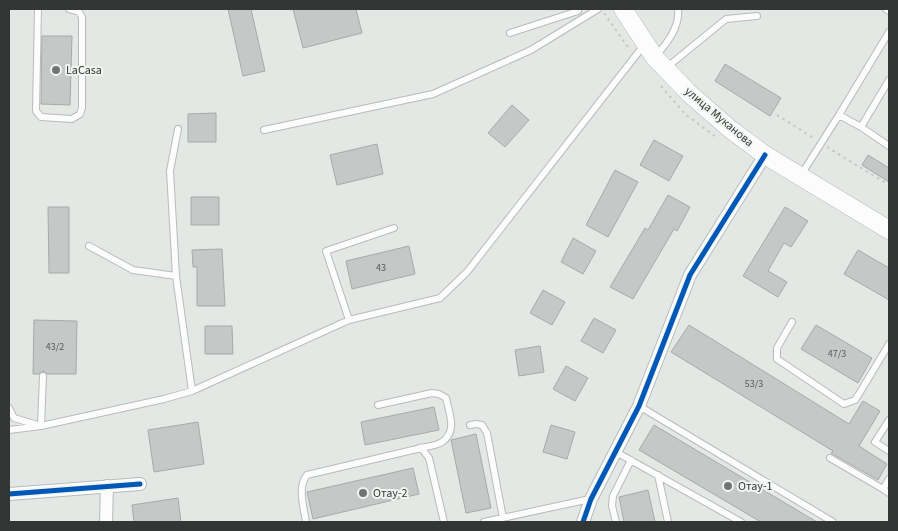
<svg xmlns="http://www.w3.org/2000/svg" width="898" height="531" viewBox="0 0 898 531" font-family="'Source Sans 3',sans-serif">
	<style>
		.building { fill: #c5c8c7; stroke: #a6aaa8 }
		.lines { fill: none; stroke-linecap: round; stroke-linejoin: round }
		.service-casing { stroke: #b8bbba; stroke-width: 8 }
		.minor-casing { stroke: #b8bbba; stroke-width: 14 }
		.secondary-casing { stroke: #b8bbba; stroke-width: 19 }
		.path { stroke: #c6c8c7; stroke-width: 2; stroke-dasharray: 2.5 4; stroke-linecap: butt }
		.service { stroke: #fbfcfb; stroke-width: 6 }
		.minor { stroke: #fbfcfb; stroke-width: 12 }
		.secondary { stroke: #fbfcfb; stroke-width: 18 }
		.cycleway-casing { stroke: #f0f6f1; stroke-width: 8 }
		.cycleway { stroke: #0057b8; stroke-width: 5 }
		.poi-dot { fill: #717473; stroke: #f0f6f1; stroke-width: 2 }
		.labels { text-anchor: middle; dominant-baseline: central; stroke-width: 4; stroke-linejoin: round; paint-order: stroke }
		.number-label { font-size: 10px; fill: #585a5a }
		.poi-label { font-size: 12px; fill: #343635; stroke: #f0f6f1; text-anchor: start }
		.street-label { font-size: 12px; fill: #343635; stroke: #f0f6f1 }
	</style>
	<rect width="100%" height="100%" fill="#e3e8e5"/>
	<path class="building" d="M228,9H251L265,71L243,76Z
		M293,9H356L362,33L303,48Z
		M42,36H72L70,105L41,104Z
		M725,64L781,98L770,116L715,81Z
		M512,105L529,120L505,147L488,133Z
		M216,113V142H188V114Z
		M654,140L683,156L669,181L640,165Z
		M377,144L383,174L337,185L330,155Z
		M868,155L889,168V182L862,165Z
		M615,170L638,182L608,237L586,225Z
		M668,195L690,207L677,231L674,229L633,299L610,287L645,228L648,230Z
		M191,197H219V225H191Z
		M48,207H69V273H49Z
		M785,207L808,221L791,247L784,243L768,271L787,282L778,297L743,276Z
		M573,238L596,251L583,274L561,262Z
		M409,246L415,274L352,289L346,261Z
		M222,249L225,306H197V267H193L192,250Z
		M858,250L889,268V300L844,274Z
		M543,290L565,302L552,325L530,313Z
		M594,318L616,330L603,353L581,341Z
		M34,320L77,321L76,374H47L43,371L39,374H33Z
		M689,325L849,424L863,401L880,411L859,446L887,464L878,480L831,453L833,451L671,352Z
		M816,325L872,358L858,383L801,349Z
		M205,326H232L233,354H205Z
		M540,346L544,372L519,376L515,350Z
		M566,366L588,378L575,401L553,389Z
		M434,407L439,430L365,445L361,422Z
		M198,422L204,464L154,472L148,430Z
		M551,425L575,432L567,459L543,452Z
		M654,425L817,522H761L639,450Z
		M476,434L491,508L466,513L451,440Z
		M413,468L419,494L313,519L307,492Z
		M648,490L655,522H624L619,497Z
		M178,498L181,522H134L132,505Z"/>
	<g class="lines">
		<defs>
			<path id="service" d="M38,9L36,111L41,117L72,119L80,114L82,108V17L79,12L69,9
				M886,9L889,11
				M510,33L578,11L577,9
				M656,56C667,43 680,27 678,9
				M666,68L726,19L757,16
				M839,115L861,127L889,146
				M861,127L889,80
				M178,129L170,171L176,276L192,391
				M264,130L433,94L531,50L598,9
				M801,175L839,115L889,32
				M89,246L133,270L176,276
				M349,320L326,251L394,228
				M792,322L777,348V359L844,404L855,400L859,394L889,344
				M378,405L432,393L439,394L446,398C449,413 458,431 442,442C436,446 425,447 419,448
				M639,406L833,522
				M9,408L14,418L41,426L43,376
				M889,420L875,442L889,451
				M470,425L476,424L482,425L487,433L503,518
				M9,430L41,426L164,399L192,391L349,320L440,298L467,272L644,45
				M616,452L741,522
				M830,458L883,489
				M658,475L668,522
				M889,479L883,489L889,493
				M306,522C304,508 297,487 307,475L417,449H422L429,458L444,522
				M484,522L590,499
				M616,522L612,506L613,496L631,460"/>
			<path id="minor" d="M9,494L140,484
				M106,522L107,486
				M583,522L591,499L639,406L690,275L765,155"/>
			<path id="secondary" d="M623,9L655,58L691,95L730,129L765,155L889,230"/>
		</defs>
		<use href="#service" class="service-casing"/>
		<use href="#minor" class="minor-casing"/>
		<use href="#secondary" class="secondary-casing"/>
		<path class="path" d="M604,13L630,50
			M661,86L685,114L716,137
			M777,115L815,139
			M827,147L889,185"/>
		<use href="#service" class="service"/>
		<use href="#minor" class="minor"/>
		<use href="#secondary" class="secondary"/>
		<defs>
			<path id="cycleway" d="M9,494L140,484
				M583,522L591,499L639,406L690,275L765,155"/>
		</defs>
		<use href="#cycleway" class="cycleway-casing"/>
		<use href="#cycleway" class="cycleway"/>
	</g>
	<g class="poi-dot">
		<circle cx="56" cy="70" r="5"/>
		<circle cx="728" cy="486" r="5"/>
		<circle cx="363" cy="493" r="5"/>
	</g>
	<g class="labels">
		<g class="number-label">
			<text x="381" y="268">43</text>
			<text x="55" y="347">43/2</text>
			<text x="837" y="354">47/3</text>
			<text x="754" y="384">53/3</text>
		</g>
		<g class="poi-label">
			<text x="66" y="70">LaCasa</text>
			<text x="738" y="486">Отау-1</text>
			<text x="373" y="493">Отау-2</text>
		</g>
		<g class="street-label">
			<text transform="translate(719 117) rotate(40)">улица Муканова</text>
		</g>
	</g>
	<rect width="898" height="531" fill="none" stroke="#343635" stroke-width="20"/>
</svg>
